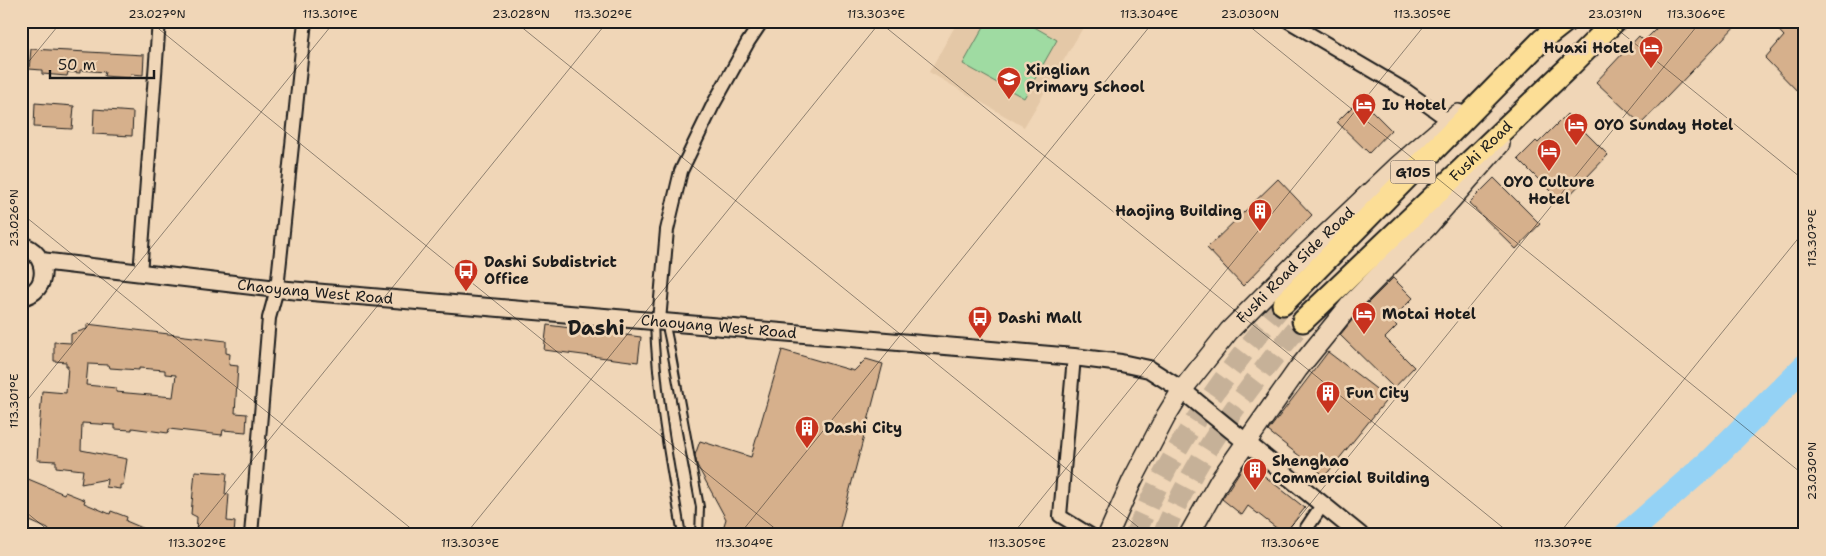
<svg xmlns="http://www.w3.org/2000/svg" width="1826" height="556" viewBox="0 0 1826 556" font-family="'Shantell Sans',sans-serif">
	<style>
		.built { fill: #e4c8a7 }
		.green { fill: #9fdba2; stroke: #5e7c5f }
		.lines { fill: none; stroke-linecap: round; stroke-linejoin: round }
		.river { stroke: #94d2f5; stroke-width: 25 }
		.building { fill: #d6b08c; stroke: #1c1c1c; fill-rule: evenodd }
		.trunk-tunnel { stroke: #c6b198; stroke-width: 21; stroke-dasharray: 21 11; stroke-linecap: butt }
		.service-casing { stroke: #1c1c1c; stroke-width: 10 }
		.minor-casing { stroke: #1c1c1c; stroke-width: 16 }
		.tertiary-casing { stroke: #1c1c1c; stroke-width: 20 }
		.secondary-casing { stroke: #1c1c1c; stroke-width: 22 }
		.trunk-casing { stroke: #1c1c1c; stroke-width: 25 }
		.service { stroke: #f0d6b7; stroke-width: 6 }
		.minor { stroke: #f0d6b7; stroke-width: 12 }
		.tertiary { stroke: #f0d6b7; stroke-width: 16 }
		.secondary { stroke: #f0d6b7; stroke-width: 19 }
		.trunk { stroke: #fcde96; stroke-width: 21 }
		.ticks { fill: none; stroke: #1c1c1c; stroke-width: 1; stroke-opacity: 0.45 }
		.labels { text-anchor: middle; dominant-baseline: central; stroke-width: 5; stroke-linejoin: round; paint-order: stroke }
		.shield { fill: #f0d6b7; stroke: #5c544a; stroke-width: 1 }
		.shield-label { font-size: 14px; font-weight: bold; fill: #1c1c1c }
		.poi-label { font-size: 15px; font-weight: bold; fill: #1c1c1c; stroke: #f0d6b7; text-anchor: start }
		.street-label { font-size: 15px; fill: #1c1c1c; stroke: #f0d6b7 }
		.district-label { font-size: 20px; font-weight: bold; fill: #1c1c1c; stroke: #f0d6b7 }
		.neatline { fill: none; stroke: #1c1c1c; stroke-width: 2 }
		.ticks-label { font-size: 12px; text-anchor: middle; fill: #1c1c1c }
	</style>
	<rect width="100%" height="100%" fill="#f0d6b7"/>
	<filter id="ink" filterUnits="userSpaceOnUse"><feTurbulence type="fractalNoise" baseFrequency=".02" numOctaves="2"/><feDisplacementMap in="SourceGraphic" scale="10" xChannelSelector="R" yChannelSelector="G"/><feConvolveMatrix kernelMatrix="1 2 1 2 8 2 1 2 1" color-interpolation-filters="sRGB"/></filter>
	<g filter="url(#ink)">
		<path class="built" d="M958,21H1087L1024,127L929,72Z"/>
		<path class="green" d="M987,21H1024L1057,40L1024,98L963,64Z"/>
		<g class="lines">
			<path class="river" d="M1626,535L1707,464L1805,366"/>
		</g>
		<path class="building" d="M1664,21H1740L1641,124L1596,82L1639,36L1644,41Z
			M1770,21H1805V43L1799,48L1805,54V99L1765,58L1784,36Z
			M31,49L144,55L143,75L131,74L130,78L104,76L105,72L80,70V73L68,72L67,76L42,74V70L29,69Z
			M1358,101L1367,110L1372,111L1391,130L1369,153L1337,122Z
			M35,103L74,106L72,129L34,127Z
			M94,109L133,112L132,136L93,134Z
			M1567,114L1608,155L1562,203L1518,159L1536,141L1538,143Z
			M1494,178L1540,224L1516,249L1469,203Z
			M1278,179L1312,215L1243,286L1207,248Z
			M1393,278L1413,298L1391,320L1397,326L1385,338L1414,367L1394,388L1340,335L1358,313Z
			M87,324L226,341V353L230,354L229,365L238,366L235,413L247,414L246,432L223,430L222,435L169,429L168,433L132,428V430L115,429V425L82,423L81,450L127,459L123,485H120V489L106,487L107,479L81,484L83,470L56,467V461L37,460L42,391L66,393L68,366H66V362L54,361V342L71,343V334L87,329ZM88,364L109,365L110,368L139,370V368L165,370V374L176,375L173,397L116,392V388L86,385Z
			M547,325L641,337L638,362L544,350Z
			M782,350L854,371L866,359L883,364L838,535H721L726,519L697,465L695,455L700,441L751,457Z
			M1328,352L1388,398L1325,476L1268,431Z
			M1244,465L1256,474L1258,471L1305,508L1284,534L1248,506L1242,515L1222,499Z
			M195,471L227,473L225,494H229L227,521L235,522L234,535H196L197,517L191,514Z
			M21,476L64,494L65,492L85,500L84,503L110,514L111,511L127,517L126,521L159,535H52L48,529L21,517Z"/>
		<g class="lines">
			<path class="trunk-tunnel" d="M1135,535C1171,447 1223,376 1283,304
				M1163,535C1195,456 1249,386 1303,321"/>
			<defs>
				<path id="service" d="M654,322C656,394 670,465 682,535
					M662,324L666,326L669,340L700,507L699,535"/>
				<path id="minor" d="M1288,21L1407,91L1449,121
					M140,274L159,21
					M659,321L667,230L681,171L713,105L748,42L762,21
					M1074,357L1060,516L1091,535
					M251,535L269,318L277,289L305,21
					M1302,535L1323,504"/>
				<g id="tertiary">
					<path d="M21,245C49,252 51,292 21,297"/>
					<path id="s1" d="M41,261L277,289L1074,357L1121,363L1149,369L1182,390L1360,535"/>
				</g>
				<g id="secondary">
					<path id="s2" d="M1108,535L1132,481L1166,416L1182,390L1229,331L1299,260L1399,165L1458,114"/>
					<path d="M1189,535L1220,480L1298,369L1350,305L1428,226L1500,144"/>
				</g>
				<g id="trunk">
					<path d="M1283,304L1542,40L1566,21"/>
					<path id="s3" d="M1303,321L1568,68L1615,21"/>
				</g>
			</defs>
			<use href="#service" class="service-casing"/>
			<use href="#minor" class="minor-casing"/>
			<use href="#tertiary" class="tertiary-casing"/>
			<use href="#secondary" class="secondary-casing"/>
			<use href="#trunk" class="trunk-casing"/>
			<use href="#service" class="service"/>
			<use href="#minor" class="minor"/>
			<use href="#tertiary" class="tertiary"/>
			<use href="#secondary" class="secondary"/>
			<use href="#trunk" class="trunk"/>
		</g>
	</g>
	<path class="ticks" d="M149,21L783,535M514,21L1148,535M878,21L1512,535M1243,21L1805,476M1607,21L1805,181M21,71L62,21M21,213L419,535M21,408L335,21M21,508L54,535M192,535L608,21M465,535L881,21M739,535L1154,21M1012,535L1428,21M1285,535L1701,21M1558,535L1805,230"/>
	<defs>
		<symbol id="hotel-pin" viewBox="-11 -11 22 30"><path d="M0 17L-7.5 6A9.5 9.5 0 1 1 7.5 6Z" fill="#c8321e" stroke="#f0d6b7"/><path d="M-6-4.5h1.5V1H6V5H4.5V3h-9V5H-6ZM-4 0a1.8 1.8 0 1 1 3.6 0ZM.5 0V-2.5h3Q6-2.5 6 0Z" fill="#fff"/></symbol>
		<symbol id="school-pin" viewBox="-11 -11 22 30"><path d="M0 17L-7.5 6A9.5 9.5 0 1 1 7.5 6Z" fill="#c8321e" stroke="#f0d6b7"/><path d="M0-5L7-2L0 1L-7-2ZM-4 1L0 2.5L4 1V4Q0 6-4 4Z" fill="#fff"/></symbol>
		<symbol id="building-pin" viewBox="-11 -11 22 30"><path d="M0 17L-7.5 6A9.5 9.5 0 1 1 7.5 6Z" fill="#c8321e" stroke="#f0d6b7"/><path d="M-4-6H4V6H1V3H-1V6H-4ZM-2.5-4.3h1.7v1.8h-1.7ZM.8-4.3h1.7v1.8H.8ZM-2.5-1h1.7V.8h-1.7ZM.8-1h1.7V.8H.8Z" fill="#fff"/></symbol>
		<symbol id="bus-pin" viewBox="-11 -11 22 30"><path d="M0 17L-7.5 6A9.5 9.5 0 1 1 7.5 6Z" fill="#c8321e" stroke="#f0d6b7"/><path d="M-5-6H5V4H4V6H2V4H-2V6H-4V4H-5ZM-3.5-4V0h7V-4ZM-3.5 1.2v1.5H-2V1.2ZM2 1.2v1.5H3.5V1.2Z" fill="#fff"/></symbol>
	</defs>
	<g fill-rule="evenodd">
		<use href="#hotel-pin" x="1637" y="34" width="28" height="38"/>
		<use href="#school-pin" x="995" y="65" width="28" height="38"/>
		<use href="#hotel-pin" x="1350" y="91" width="28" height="38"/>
		<use href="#hotel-pin" x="1562" y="111" width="28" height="38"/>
		<use href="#hotel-pin" x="1535" y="137" width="28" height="38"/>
		<use href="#building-pin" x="1246" y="197" width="28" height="38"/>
		<use href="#bus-pin" x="452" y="257" width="28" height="38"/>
		<use href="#hotel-pin" x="1350" y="300" width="28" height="38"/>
		<use href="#bus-pin" x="966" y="304" width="28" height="38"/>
		<use href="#building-pin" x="1314" y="379" width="28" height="38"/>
		<use href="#building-pin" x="793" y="414" width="28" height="38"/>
		<use href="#building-pin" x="1241" y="456" width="28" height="38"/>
	</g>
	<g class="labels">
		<rect class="shield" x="1390.5" y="160.5" width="45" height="23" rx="4"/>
		<g class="shield-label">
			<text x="1413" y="172">G105</text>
		</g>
		<g class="poi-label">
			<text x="1634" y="48" text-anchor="end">Huaxi Hotel</text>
			<text x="1026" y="70">Xinglian<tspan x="1026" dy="17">Primary School</tspan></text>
			<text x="1382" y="105">Iu Hotel</text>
			<text x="1594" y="125">OYO Sunday Hotel</text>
			<text x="1549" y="182" text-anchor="middle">OYO Culture<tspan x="1549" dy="17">Hotel</tspan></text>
			<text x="1242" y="211" text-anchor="end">Haojing Building</text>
			<text x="484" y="262">Dashi Subdistrict<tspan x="484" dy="17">Office</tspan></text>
			<text x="1382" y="314">Motai Hotel</text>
			<text x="998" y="318">Dashi Mall</text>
			<text x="1346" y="393">Fun City</text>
			<text x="824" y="428">Dashi City</text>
			<text x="1272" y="461">Shenghao<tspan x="1272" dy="17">Commercial Building</tspan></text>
		</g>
		<g class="street-label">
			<text stroke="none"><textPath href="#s3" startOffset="246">Fushi Road</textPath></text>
			<text stroke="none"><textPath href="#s2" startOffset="332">Fushi Road Side Road</textPath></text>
			<text stroke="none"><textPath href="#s1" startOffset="276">Chaoyang West Road</textPath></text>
			<text stroke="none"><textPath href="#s1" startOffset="681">Chaoyang West Road</textPath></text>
		</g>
		<g class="district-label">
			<text x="596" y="328">Dashi</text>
		</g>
	</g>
	<rect width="1826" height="556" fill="none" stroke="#f0d6b7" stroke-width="55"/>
	<path d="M50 70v8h104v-8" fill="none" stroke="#1c1c1c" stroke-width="2.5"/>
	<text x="58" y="70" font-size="15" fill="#1c1c1c" stroke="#f0d6b7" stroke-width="4" paint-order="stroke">50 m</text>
	<rect x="28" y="28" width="1770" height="500" class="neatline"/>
	<g class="ticks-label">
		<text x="157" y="18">23.027°N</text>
		<text x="330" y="18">113.301°E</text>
		<text x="521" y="18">23.028°N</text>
		<text x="603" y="18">113.302°E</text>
		<text x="876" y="18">113.303°E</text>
		<text x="1149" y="18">113.304°E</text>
		<text x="1250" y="18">23.030°N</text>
		<text x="1422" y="18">113.305°E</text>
		<text x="1615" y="18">23.031°N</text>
		<text x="1696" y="18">113.306°E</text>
		<text transform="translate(14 218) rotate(-90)" y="4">23.026°N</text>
		<text transform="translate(1812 238) rotate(-90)" y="4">113.307°E</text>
		<text transform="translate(14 401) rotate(-90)" y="4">113.301°E</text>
		<text transform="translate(1812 471) rotate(-90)" y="4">23.030°N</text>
		<text x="197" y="547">113.302°E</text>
		<text x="470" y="547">113.303°E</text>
		<text x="744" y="547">113.304°E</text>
		<text x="1017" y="547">113.305°E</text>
		<text x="1140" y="547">23.028°N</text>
		<text x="1290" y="547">113.306°E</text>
		<text x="1563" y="547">113.307°E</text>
	</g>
</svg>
